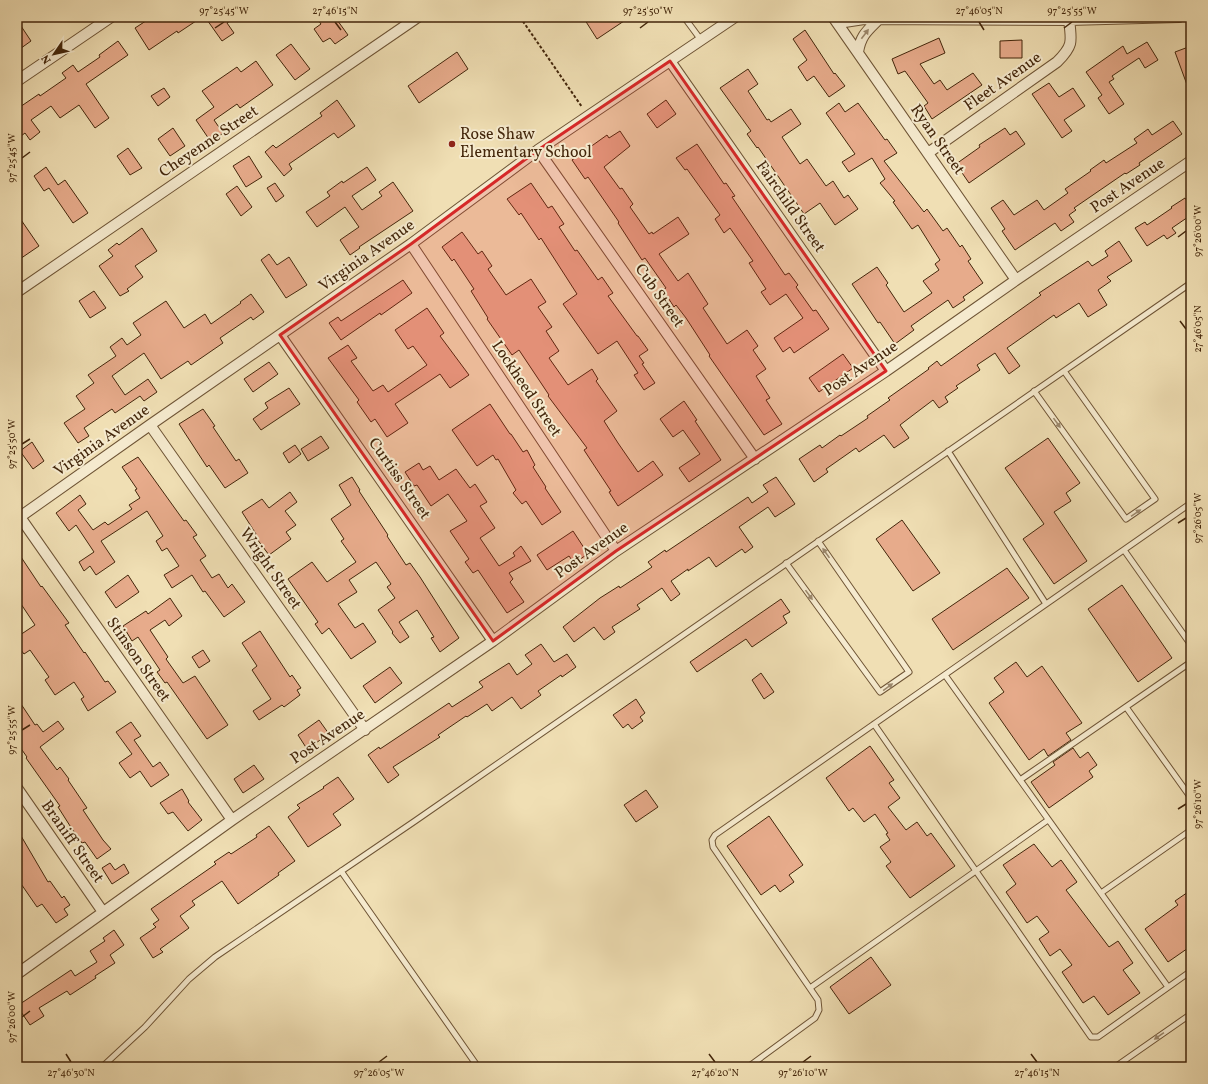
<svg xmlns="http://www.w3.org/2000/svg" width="1208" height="1084" viewBox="0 0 1208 1084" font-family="Vollkorn,serif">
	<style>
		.building { fill: #e7ab8b; stroke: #43260b }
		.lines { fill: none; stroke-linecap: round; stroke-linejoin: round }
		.lane-casing { stroke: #6e5435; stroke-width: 7 }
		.street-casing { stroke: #6e5435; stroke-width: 12 }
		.path { stroke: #43260b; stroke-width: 2; stroke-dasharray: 3 2; stroke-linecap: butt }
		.lane { stroke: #f5eace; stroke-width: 5 }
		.street { stroke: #f5eace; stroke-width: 10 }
		.oneway { fill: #9c886c }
		.marked { fill: #d62828; fill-opacity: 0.2; stroke: #d62828; stroke-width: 3; stroke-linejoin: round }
		.ticks { fill: none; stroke: #43260b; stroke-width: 1.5 }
		.poi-dot { fill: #8f2418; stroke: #f5eace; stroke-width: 1.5 }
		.labels { text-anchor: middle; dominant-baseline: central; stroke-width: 4; stroke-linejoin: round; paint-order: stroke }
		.street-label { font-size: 16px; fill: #43260b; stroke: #f5eace }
		.poi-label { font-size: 16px; fill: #43260b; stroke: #f5eace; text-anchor: start }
		.neatline { fill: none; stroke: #43260b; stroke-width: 1.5 }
		.ticks-label { font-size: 10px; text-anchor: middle; fill: #43260b }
	</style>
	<rect width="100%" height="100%" fill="#f0dfb4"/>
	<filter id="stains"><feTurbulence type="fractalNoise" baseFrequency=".005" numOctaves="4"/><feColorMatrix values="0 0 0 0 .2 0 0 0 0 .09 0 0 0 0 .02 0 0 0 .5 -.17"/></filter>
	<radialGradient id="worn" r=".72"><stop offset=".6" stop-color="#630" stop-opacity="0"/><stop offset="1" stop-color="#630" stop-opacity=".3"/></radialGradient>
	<path class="building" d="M152,17H202L178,33L177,31L149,50L135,28Z
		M205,17H236L227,23L234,33L222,41Z
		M316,17H335L348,35L335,44L330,38L323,42L314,29L321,24Z
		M583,17H630L597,39Z
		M17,20L31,41L17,51Z
		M805,30L834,74L835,73L845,86L829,97L814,76L807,81L798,67L807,60L793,39Z
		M939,38L945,53L920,64L934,84L940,80L947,90L973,73L982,85L932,119L924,106L928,103L905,71L898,74L892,59Z
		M1022,40V58H1000V41Z
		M118,41L128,55L86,84L109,118L95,128L79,105L60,118L51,106L31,120L40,132L30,140L25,133L17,139V109L39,94L40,96L66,78L62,73L73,65L78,72L100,57L99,55Z
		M1147,42L1158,60L1145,68L1139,58L1112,76L1114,79L1109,82L1124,104L1109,114L1098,98L1102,95L1086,72L1123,46L1127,54Z
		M291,44L310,69L295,80L276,55Z
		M1191,46V93H1190L1175,52Z
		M457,52L468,69L419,103L408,86Z
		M256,61L273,85L240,108L237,104L214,120L223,133L211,142L196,120L214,107L202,91L237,67L241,72Z
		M748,69L758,84L748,91L767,120L769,119L771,122L791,109L801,124L782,137L800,164L807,159L826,186L833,181L844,198L848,195L858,209L835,225L820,203L804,214L758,147L757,148L747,134L751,131L720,88Z
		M1049,83L1059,97L1073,88L1085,106L1064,120L1072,131L1062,138L1032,94Z
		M164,88L170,97L158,106L151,96Z
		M337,100L355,126L338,138L334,133L289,164L292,169L284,176L265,152L273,145L276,148L322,116L320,113Z
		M666,100L676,114L657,128L647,114Z
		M839,103L845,112L858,103L885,140L887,139L897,153L884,161L924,212L927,209L943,231L947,228L960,247L962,245L971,259L968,261L983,283L963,297L965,300L953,308L948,300L911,326L914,330L895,344L880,322L878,323L852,284L877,267L888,283L886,285L904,312L932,293L923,281L939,270L935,264L940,260L918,225L912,229L893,202L895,201L880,183L885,179L872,158L849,172L842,162L855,154L826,113Z
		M1173,121L1182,134L1139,163L1140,165L1126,174L1125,173L1074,208L1076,210L1069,215L1074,222L1061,231L1055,223L1015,250L1002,231L1005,229L991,208L1003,200L1014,215L1037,200L1044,210L1068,193L1065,189L1091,171L1090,170L1104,160L1106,163L1137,143L1134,139L1148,129L1152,135Z
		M173,128L185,146L170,156L158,139Z
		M1005,128L1010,135L1016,131L1025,144L969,183L956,164L980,147L979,145Z
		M620,131L630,146L604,167L620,189L622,188L633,204L630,207L649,234L652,232L653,234L678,217L689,234L659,254L678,281L688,273L708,304L703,308L727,344L747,330L758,346L753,350L766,369L756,376L770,398L766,400L782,424L764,435L709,356L710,355L686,318L676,305L674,307L663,290L666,288L645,258L642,260L618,223L619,222L588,177L585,179L572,160L607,135L609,138Z
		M697,144L724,184L726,183L735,196L732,197L785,275L789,273L798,285L796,287L813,311L816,310L829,329L794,353L790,347L783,352L774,338L803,318L786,294L770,305L761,292L766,289L749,263L753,261L730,228L724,233L715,219L720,215L687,169L685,170L676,158Z
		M128,148L142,168L130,175L117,156Z
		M249,156L262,177L246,187L233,166Z
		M46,167L58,185L65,180L88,213L73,223L49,188L44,191L34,176Z
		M367,167L376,180L352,196L362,210L382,196L379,192L393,182L413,211L359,247L360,248L350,255L340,240L359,227L345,207L317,227L306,212L330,196L327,192L342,181L343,183Z
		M275,183L284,196L276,202L267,188Z
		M531,183L548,208L552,206L564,224L559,227L575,251L577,250L598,280L602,277L613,293L608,296L637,336H638L648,350L639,356L644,363L642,364L655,383L644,390L634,375L638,373L617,341L598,354L563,304L577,294L541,238L539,240L521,213L519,215L507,199Z
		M237,186L252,207L241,216L226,194Z
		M1185,198L1191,207V215L1172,228L1176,233L1167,239L1164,235L1147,246L1135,228L1145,222L1147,225L1172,208L1171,207Z
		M17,214L39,246L17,261Z
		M142,228L157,251L135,266L143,277L127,289L129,291L120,296L99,266L113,256L108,250L117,243L119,245Z
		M462,232L478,254L482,251L492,266L488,269L506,295L531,279L546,302L538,307L552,327L546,331L559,351L549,358L568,385L592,369L598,379L596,381L617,411L604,421L618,443L638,472L653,461L663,475L618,506L609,492L611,491L584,450L587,448L548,396L549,395L519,350L512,355L487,319L488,318L471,291L474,289L454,259L452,261L442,247Z
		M1119,241L1132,261L1107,277L1111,281L1098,290L1107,305L1088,317L1079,303L1056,318L1054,315L1007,348L1020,366L1009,374L995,353L977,365L980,370L956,386L958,388L945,397L948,402L939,408L933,400L900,425L909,438L894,448L884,435L859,452L856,448L826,469L828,472L814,482L799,459L820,445L822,448L840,435L841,436L868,418L867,416L890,400L888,398L929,369L928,368L937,361L941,366L1041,295L1039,293L1088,261L1092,266L1108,256L1105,251Z
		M269,254L277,265L289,257L307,285L286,298L261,260Z
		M403,280L412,293L381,315L380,313L341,340L329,323L338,317L341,321Z
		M94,291L106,308L90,318L79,301Z
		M251,294L264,312L253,320L251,317L220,338L223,343L191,365L188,361L161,379L144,353L112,376L125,395L148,379L157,392L144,401L140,396L115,413L112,409L84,428L89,436L78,443L64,423L85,409L76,396L94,383L88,375L116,356L110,347L122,338L127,345L141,335L133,323L166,301L184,328L205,314L211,324L241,303L240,302Z
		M427,308L444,333L440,336L469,375L450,388L440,374L395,404L408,423L387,437L375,419L371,422L357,402L359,400L328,358L348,345L357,358L351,361L373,391L383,385L388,392L427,365L413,346L408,349L395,330Z
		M843,354L853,368L819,392L809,378Z
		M269,362L278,374L253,392L244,379Z
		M289,388L300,404L261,430L253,419L268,408L265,403Z
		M684,401L697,420L695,421L721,460L689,482L679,468L700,454L683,430L673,437L660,419Z
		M490,404L510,434H511L523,452L527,450L535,465L533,467L546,487L545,488L561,512L542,525L526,501L522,504L513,493L516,490L498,459L496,460L493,455L477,466L452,430Z
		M203,409L215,426L213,427L236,461L239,459L248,473L225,488L209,465L207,467L179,424Z
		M321,436L329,448L308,461L301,449Z
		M1048,438L1080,483L1066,493L1071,501L1054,512L1087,561L1054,584L1023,539L1044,524L1005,468Z
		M32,442L44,461L33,469L20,451Z
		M295,445L301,454L289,463L283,453Z
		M138,457L184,521L186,520L197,535L193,537L206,556L200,560L212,578L219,574L228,588L232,584L245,602L224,617L205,591L203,592L192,575L172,588L164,575L179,566L167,548L162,551L156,541L163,536L147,511L101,541L115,562L96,575L90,566L84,571L79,562L94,552L76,525L69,531L56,513L80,495L86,504L78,510L93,530L105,522L108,525L132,509L129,505L140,498L135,490L137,489L122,467Z
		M419,463L423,470L430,466L439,480L456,469L470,488L475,484L487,502L480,506L495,528L480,538L499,566L515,556L513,553L521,546L531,561L509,573L513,579L510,582L524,602L507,613L478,570L473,573L465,562L469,559L450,531L467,521L448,494L431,506L417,485L414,486L405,472Z
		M352,477L360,490L359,491L388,535L387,536L406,565L410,563L420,577L459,638L440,652L431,638L434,637L417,610L399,622L409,637L400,643L392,633L393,632L378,610L395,598L387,587L391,584L376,562L349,580L357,592L338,604L355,628L363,623L376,642L351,659L329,628L322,634L315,624L318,622L288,579L312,562L327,582L356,562L341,541L344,539L331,519L351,505L339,485Z
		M776,477L795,504L775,517L768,507L739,527L753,547L745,553L742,549L716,567L709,557L688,571V569L671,581L680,594L671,601L662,588L637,605L640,609L612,627L615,632L604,640L594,627L574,642L563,627L600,598L619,586L620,588L652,567L648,562L665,550L666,552L748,497L752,503L768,492L763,485Z
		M290,492L297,502L285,511L296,525L286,532L291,539L269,555L254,535L256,534L242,512L262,499L269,508Z
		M902,520L940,573L913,591L876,539Z
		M573,531L588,554L574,563L569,556L547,570L537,555Z
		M17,551L41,587L42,586L69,623L65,625L84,653L85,652L105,682L108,681L116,692L88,711L81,699L84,697L74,682L55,695L45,680L49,677L30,650L24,654L17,645V637L35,625L17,598Z
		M1007,568L1029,598L953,650L932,619Z
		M128,575L139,592L116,608L105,592Z
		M1122,585L1172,658L1138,682L1088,609Z
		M170,598L182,616L169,626L165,620L150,630L168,657L166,659L183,683L195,676L228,725L207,739L167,682L165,683L157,672L160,670L138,637L132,641L123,626L146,611L148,614Z
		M781,599L790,612L783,616L787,623L752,647L746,639L697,672L690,662Z
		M260,631L290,677L292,675L301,688L297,690L300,695L284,707L282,705L259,720L253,711L271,699L252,670L257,666L242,643Z
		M541,644L554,662L567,654L576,667L562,677L561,675L538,691L541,695L521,709L512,697L492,711L487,704L467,717L466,716L438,735L440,737L393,767L399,775L388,783L368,755L379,747L380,749L449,703L452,707L483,687L479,682L509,663L517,675L532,664L525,655Z
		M203,650L210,661L199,668L192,657Z
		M1016,662L1027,677L1042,666L1082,723L1066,733L1071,740L1048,756L1044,749L1029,760L989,703L1004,692L994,678Z
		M390,667L402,683L375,703L363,686Z
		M761,673L774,692L764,699L752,680Z
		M17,698L35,725L37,724L43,732L58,721L64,729L40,747L57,770L60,767L69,779L68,780L87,808L83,810L103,840L111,849L97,859L85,842L82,843L72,829L58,807L60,806L26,758L27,757L17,743V738L21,735L17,728Z
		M636,699L645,713L640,717L643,721L632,729L628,724L623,728L613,715Z
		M319,720L329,734L307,749L298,735Z
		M131,722L141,736L134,740L153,767L160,762L169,775L151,787L140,771L130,778L119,763L132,754L116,732Z
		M870,746L894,780L889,783L900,798L888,807L906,830L917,822L927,836L931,833L955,866L910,898L886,866L891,862L880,847L890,840L886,834L888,833L875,814L864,822L853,808L849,811L826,778Z
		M1073,748L1080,758L1088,752L1097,765L1089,771L1093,777L1049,808L1031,782L1055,765L1053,762Z
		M254,765L264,779L243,793L234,779Z
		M338,777L354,799L333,814L341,825L308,847L288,817L300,808L297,805L324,788L323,787Z
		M182,789L189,801L188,802L202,820L188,831L173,812L168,814L160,803Z
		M646,790L658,807L636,822L624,805Z
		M769,816L803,865L789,875L794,882L780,892L775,885L761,895L727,846Z
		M269,826L295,861L278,873L279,875L238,904L222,881L192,901L195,905L180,916L189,928L160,949L163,952L153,958L140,938L156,927L153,924L159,920L151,909L216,864L214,862L229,852L231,854L257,837L256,835Z
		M17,829L48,882L50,881L62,898L64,896L70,905L64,909L68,915L56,923L42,904L37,907L17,878Z
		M1034,844L1052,867L1061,860L1077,882L1066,890L1109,947L1118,941L1133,963L1123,970L1140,993L1108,1015L1094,996L1083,1003L1062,972L1072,965L1060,949L1050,956L1039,939L1049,932L1037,916L1027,923L1006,892L1016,884L1003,865Z
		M110,863L115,870L124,864L129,873L112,884L102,868Z
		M1191,890V946L1168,962L1145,929L1178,905L1175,901Z
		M114,930L124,945L110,955L115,963L95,976L96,978L70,995L67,991L39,1008L44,1016L30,1025L17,1006L71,970L75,976L97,962L90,951L105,941L103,938Z
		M871,957L891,985L849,1014L830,987Z"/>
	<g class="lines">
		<defs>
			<path id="lane" d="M684,17L701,40
				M1034,391L1126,519L1155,499L1064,371
				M948,451L1046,604
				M1124,550L1191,645
				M786,563L880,692L909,672L818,541
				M945,675L1168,987
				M1126,707L1191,798
				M874,724L1091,1037H1098L1191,971
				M1020,780L1191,662
				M341,871L478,1067
				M1101,893L1191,830
				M810,988L1048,820
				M102,1067L145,1027L189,979L215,957L415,821L1191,283
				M748,1067L815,1018L819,1010L818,1000L713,847L712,840L715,835L1191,503
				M1115,1067L1191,1014
				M1188,1067L1191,1065"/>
			<path id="street" d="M833,17L1016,280
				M838,23L864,19L1069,20L1179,17
				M858,52C861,35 867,31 879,19
				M670,61L886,371
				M17,81L111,17
				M538,150L755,459
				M928,153L1057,62C1073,46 1072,42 1069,20
				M411,244L616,551
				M17,292L418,17
				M280,335L493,641
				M150,425L365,730
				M20,517L232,820
				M17,519L150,425L411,244L538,150L735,17
				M17,788L103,912
				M17,974L232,820L493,641L616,551L886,371L1016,280L1191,161"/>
		</defs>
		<use href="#lane" class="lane-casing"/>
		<use href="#street" class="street-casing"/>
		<path class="path" d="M520,17L582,107"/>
		<use href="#lane" class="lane"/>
		<use href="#street" class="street"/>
	</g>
	<defs><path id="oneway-solid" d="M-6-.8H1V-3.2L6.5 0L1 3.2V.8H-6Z"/></defs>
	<g class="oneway">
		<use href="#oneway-solid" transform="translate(865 34) rotate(-53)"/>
		<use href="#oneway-solid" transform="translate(1057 423) rotate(54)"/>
		<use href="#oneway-solid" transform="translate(1136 513) rotate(-34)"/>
		<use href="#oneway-solid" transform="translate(826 553) rotate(-125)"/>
		<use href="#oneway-solid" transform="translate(809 595) rotate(54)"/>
		<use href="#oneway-solid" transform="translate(888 687) rotate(-36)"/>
		<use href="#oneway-solid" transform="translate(1159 1036) rotate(145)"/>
	</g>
	<path class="marked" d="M670,61L886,371L616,551L493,641L280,335L411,244L538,150Z"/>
	<path class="ticks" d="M335,22L341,30M979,22L984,30M215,28L224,22M640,28L648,22M1064,28L1072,22M22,158L30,152M1178,237L1186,231M1180,321L1186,329M22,444L30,439M1178,523L1186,518M22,730L30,725M1178,809L1186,804M22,1017L30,1011M66,1054L71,1062M709,1054L715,1062M1031,1054L1037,1062M379,1062L387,1056M803,1062L811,1056"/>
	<circle class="poi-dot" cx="452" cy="144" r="4"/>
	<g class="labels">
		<g class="street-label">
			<text transform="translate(1003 82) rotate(-35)">Fleet Avenue</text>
			<text transform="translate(937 140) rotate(55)">Ryan Street</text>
			<text transform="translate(209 142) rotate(-34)">Cheyenne Street</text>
			<text transform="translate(1128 186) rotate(-34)">Post Avenue</text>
			<text transform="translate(790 207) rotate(55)">Fairchild Street</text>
			<text transform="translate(367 256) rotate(-35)">Virginia Avenue</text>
			<text transform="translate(659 296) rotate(55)">Cub Street</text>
			<text transform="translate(861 369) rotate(-34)">Post Avenue</text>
			<text transform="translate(526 389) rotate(56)">Lockheed Street</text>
			<text transform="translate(102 441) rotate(-35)">Virginia Avenue</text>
			<text transform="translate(399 479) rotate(55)">Curtiss Street</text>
			<text transform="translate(592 551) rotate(-35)">Post Avenue</text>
			<text transform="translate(270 569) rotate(55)">Wright Street</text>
			<text transform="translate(138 660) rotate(55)">Stinson Street</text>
			<text transform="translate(328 737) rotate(-34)">Post Avenue</text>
			<text transform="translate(72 842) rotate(55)">Braniff Street</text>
		</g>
		<g class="poi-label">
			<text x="460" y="135">Rose Shaw<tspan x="460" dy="18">Elementary School</tspan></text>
		</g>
	</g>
	<rect width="1208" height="1084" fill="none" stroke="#f0dfb4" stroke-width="44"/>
	<g transform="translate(54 54) rotate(236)" stroke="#f5eace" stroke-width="3" paint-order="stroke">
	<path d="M0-3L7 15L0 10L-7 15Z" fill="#43260b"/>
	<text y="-6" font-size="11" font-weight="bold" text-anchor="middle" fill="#43260b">N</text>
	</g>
	<rect x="22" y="22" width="1164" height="1040" class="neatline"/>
	<g class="ticks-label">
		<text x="224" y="14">97°25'45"W</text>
		<text x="335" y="14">27°46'15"N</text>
		<text x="648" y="14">97°25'50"W</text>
		<text x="979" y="14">27°46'05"N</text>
		<text x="1072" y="14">97°25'55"W</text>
		<text transform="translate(11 158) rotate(-90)" y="4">97°25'45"W</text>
		<text transform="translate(1197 231) rotate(-90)" y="4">97°26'00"W</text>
		<text transform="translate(1197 329) rotate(-90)" y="4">27°46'05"N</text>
		<text transform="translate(11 444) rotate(-90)" y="4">97°25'50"W</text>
		<text transform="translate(1197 518) rotate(-90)" y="4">97°26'05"W</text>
		<text transform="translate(11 730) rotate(-90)" y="4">97°25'55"W</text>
		<text transform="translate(1197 804) rotate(-90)" y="4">97°26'10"W</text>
		<text transform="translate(11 1017) rotate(-90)" y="4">97°26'00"W</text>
		<text x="71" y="1076">27°46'30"N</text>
		<text x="379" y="1076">97°26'05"W</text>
		<text x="715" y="1076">27°46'20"N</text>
		<text x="803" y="1076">97°26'10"W</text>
		<text x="1037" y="1076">27°46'15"N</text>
	</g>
	<rect width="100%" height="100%" filter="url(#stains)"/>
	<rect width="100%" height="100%" fill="url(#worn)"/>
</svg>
